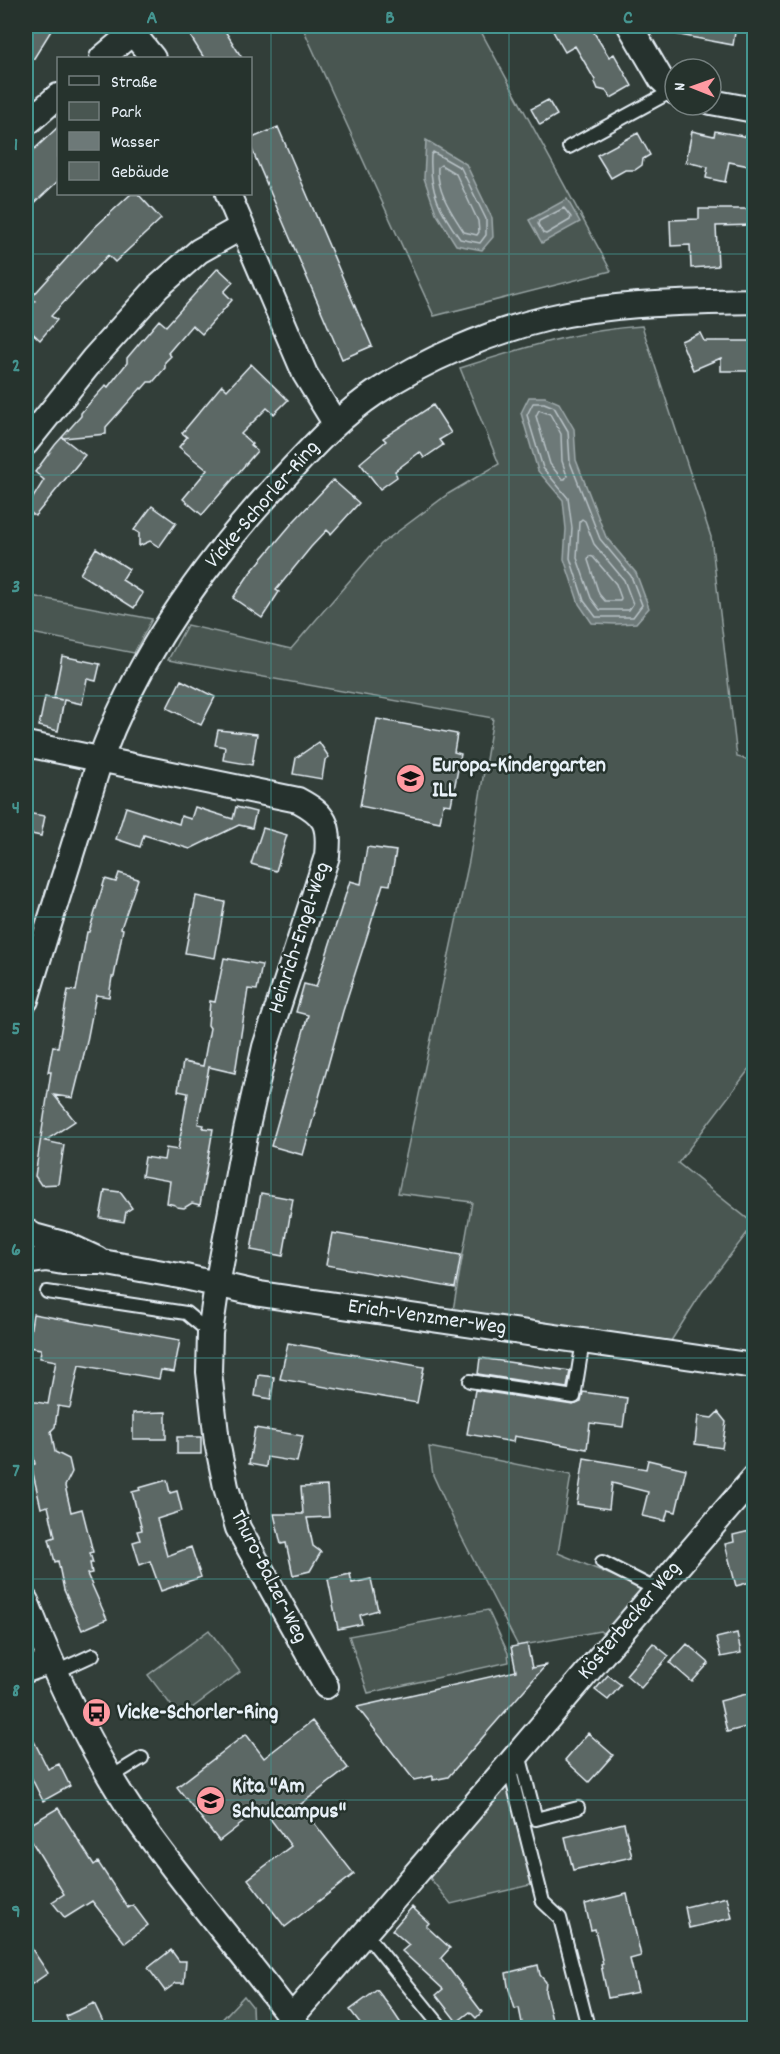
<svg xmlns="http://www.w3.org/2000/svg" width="780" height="2054" viewBox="0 0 780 2054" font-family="Dekko,sans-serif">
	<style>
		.green { fill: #495651; stroke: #98a4a4; stroke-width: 1.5 }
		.water { fill: #6d7978; stroke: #9ea9ab; stroke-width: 1.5 }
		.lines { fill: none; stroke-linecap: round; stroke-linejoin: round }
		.shore { stroke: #b7c1c5; stroke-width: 1.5 }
		.building { fill: #5c6865; stroke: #e8f1f8; stroke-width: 1.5 }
		.lane-casing { stroke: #e8f1f8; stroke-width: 16 }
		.street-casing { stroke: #e8f1f8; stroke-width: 28 }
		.lane { stroke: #26332d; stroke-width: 12 }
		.street { stroke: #26332d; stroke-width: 24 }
		.grid { fill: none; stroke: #459590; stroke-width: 1.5; stroke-opacity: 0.55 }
		.labels { text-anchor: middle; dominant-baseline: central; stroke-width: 5; stroke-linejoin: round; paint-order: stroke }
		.street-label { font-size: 22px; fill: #e8f1f8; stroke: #26332d }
		.poi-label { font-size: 22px; font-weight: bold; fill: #e8f1f8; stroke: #26332d; text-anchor: start }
		.neatline { fill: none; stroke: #459590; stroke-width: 2 }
		.grid-label { font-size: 20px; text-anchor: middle; font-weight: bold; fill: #459590 }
	</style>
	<rect width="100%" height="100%" fill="#323e39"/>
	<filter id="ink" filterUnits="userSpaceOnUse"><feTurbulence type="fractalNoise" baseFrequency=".0167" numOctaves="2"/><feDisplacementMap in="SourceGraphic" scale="12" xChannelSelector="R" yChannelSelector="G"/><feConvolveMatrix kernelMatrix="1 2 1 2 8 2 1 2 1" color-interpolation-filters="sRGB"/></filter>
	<g filter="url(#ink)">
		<path class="green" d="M302,26H478L611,271L434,316Z
			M642,326L711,537L737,757L754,761V1063L678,1163L754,1224L702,1292L671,1341L453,1310L472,1202L398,1193L469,861L493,718L168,660L187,625L291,649L381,544L448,494L499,464L460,368C520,349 578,330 642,326Z
			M26,595L152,619L134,653L26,632Z
			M429,1447L571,1475L558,1553L645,1589L607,1636L600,1631L518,1646L461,1536L433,1475Z
			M488,1610L508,1653L509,1662L368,1693L349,1636Z
			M209,1630L240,1672L180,1717L148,1675Z
			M509,1767L538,1883L451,1904L421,1867Z
			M244,1996L252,2006L253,2028H214Z"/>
		<path class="water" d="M426,140L466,164L492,218L493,237L482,250L456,245L436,213L424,178Z
			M567,199L580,222L542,243L529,220Z
			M529,397H545L559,403L574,429L576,460L606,537L636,573L649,608L636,623L616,624L592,623L579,604L564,559L566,529L563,500L538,471L521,413Z"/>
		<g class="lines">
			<path class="shore" d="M433,152L461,168L486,219V235L480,243L460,239C440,211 429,191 431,155Z
				M441,165L456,174L478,221L479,232L477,235L464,232C452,213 436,191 438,167Z
				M564,208L571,217L570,220L546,234L543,233L538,224L539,221Z
				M533,403H544L554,407L568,431L570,462L600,539L631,576L642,605L633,617H596L584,601L570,558L572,528L568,498L543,468L527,415Z
				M539,410L550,414L561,434L562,461L567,476L565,479H562L550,464L536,416Z
				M582,519L585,521L594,544L624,580L633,604L629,610H600L591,598L577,558L579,522Z
				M589,556L593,557L616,584L621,598L620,601H605L599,594L588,560Z"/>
		</g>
		<path class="building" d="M26,26H54L26,71Z
			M184,26H222L242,58H204Z
			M550,26H590L609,57L614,54L632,86L611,98L606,91L598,89L595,82V80L575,46L565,52Z
			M675,26H736L733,45L674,34Z
			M548,100L557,115L540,125L531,109Z
			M58,127V181L26,211V157Z
			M278,127L372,346L342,359L250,145V139Z
			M692,131L714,136L715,131L754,138V167L729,162L725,182L706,178L708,167L686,162Z
			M638,133L650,155L643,159L642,165L635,170H625L611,178L597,155Z
			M131,194H138L161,219L115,262L108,255L51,316L57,320L40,340L26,327V312L35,301L31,298L94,228Z
			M699,209H754V225L716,226L718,266L691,268L690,245L671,246L670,220L699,219Z
			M218,268L233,282L224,292L232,300L202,334L192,325L168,353L171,356L165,362V368L153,382H148L142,389L141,388L106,427V434L63,438L85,455L35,516L26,509L44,480L35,472L55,445L81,416V413L87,406L106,385L108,387L127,363V358L159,320L166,326Z
			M700,333L704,341H754L753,371H721V358L693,370L681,341Z
			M251,364L288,400L274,414L267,408L241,434L252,444L250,445L257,451L202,515L183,499L207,470L179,447L187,437L182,433L222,385L227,390Z
			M433,405L451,433L439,440L443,445L424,458L420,452L395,471L397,477L380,489L360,463L386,441L383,438Z
			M333,480L359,503L331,534L327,530L311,547L276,590L279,592L262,618L233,598L250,573L294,521Z
			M152,506L176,523L159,547L150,541L139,546V533L134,530Z
			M96,548L129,569L122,580L143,593L134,608L80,574Z
			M62,656L100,664L96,681L87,679L82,704L64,700L58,731L39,726L45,697L62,700L54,698Z
			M181,680L215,697L201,725L167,708Z
			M377,719L457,734L454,752L461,754L451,805L443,804L440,822L360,806Z
			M218,730L257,734L252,765L223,760L225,747L215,745Z
			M319,742L329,757L325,760L322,779L293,774L296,758Z
			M126,807L179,824L181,816L191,819L195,807L233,819L236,807L256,812L252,828L239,825L190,849L144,835L140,847L116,839Z
			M26,813L45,816L41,836L26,833Z
			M263,828L287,835L276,871L251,864Z
			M367,847L396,851L390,885L383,884L368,933L343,1011L303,1155L271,1146L308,1015L296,1012L304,984L316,987L350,881L361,884Z
			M119,873L138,879L121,928L123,929L114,977H112L109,997L96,995L86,1046L73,1098L54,1095L75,1121L45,1141L64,1145L58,1184L41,1185L35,1176L51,1072H48L53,1046L58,1047L68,990L76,991L87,932H89L105,879L116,882Z
			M196,896L225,902L215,958L185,953Z
			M224,958L262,965L257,990L248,989L235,1073L209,1067L198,1124L204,1125L203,1128L213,1129L200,1205L192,1203L184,1208L177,1207L175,1205L167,1203L170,1181L142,1176L145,1157L164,1160L166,1148L178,1150L188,1093L178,1091L183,1062L203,1066L210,1028L208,1025L210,1001L215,1002Z
			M105,1190L120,1192L132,1208L126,1212L124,1222L100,1218Z
			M261,1193L293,1199L283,1256L251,1250Z
			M332,1233L461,1255L455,1288L326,1265Z
			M33,1314L180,1340L174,1372L161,1370L159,1379L79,1365L70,1408L58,1406L55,1427L51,1431L55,1452L69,1459L72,1472L65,1486L71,1512L82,1509L93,1552L90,1553L93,1563H90L92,1573L87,1574L107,1619L82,1630L64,1590L58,1561L55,1562L49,1539L55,1537L48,1506L41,1508L31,1465L35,1464L28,1432H26L30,1401L48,1404L56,1361L40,1358L41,1349L28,1347Z
			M288,1343L424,1367L417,1403L280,1379Z
			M480,1358L570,1371L567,1388L478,1374Z
			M258,1375L274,1377L271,1399L255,1396Z
			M475,1390L573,1405L581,1402L583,1392L627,1398L623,1427L590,1423L587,1449L514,1436L513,1442L467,1434Z
			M166,1412V1439H133V1413Z
			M718,1412L726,1422L722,1448L695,1444L698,1416L712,1418Z
			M255,1428L303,1436L297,1462L267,1457L266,1467L249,1464Z
			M177,1437H201V1454H177Z
			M584,1458L646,1469L648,1460L686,1469L676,1512L668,1510L665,1521L642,1516L648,1492L612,1483L609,1509L577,1504Z
			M167,1480L170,1493L177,1491L182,1511L157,1519L167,1556L191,1547L201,1577L161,1591L150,1561L140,1565L133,1542L140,1540L137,1531L142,1530L132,1492L140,1490L139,1488Z
			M327,1486L329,1517L307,1518L313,1546L321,1552L310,1571L293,1575L286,1543L281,1544L274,1514H303L301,1487Z
			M754,1530V1581L736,1586L725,1544L734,1542L733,1535Z
			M350,1574L352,1583L371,1579L378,1610L360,1615L362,1624L338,1629L328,1579Z
			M737,1633L741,1653L721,1657L716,1638Z
			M653,1643L669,1656L641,1688L626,1675Z
			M527,1644L532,1668L546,1665L448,1777L433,1780V1776L414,1780L357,1707L516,1671L511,1647Z
			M687,1644L709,1663L692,1682L670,1663Z
			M608,1675L621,1685L608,1700L595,1690Z
			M754,1692V1725L727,1732L720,1701Z
			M312,1721L348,1768L300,1805L354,1874L285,1927L248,1879L291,1846L262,1808L219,1841L177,1787L246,1734L264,1758Z
			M26,1725L48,1769L59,1764L70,1786L43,1801L31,1777L26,1779Z
			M588,1733L613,1755L589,1782L565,1760Z
			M58,1808L94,1865L98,1862L128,1908L133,1905L148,1925L125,1943L92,1901L65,1918L52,1902L64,1894L26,1832V1827Z
			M624,1823L632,1857L573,1870L565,1837Z
			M627,1894L641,1956L630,1959L638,1992L608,1998L601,1965L603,1964L595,1929L591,1930L585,1904Z
			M727,1897L732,1918L689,1928L685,1907Z
			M412,1907L429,1923L426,1926L450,1948L441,1958L482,2012L476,2018L470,2012L457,2022L436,1995L443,1989L402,1951L409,1945L392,1930Z
			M26,1940L48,1973L26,1988Z
			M171,1950L179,1961H186L184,1983H176L165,1991L148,1968Z
			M538,1965L540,1975L546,1982L545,1991L554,2028H523L519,2008L515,2009L508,1986L506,1973Z
			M377,1990L390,2007L404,2028H364L350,2010Z
			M94,2003L106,2028H71L66,2016Z"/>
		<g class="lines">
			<defs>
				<path id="lane" d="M569,147L672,91
					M47,1292L186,1313L210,1333
					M470,1381L574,1397L583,1341
					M602,1562L657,1590
					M56,1672L93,1655
					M519,1754L536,1819L578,1808
					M509,1767L543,1902L560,1918L588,2027
					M111,1777L142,1758
					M365,1933L442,2028"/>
				<path id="street" d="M127,26L153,58
					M630,26L661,79L675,92
					M102,58L133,32
					M711,102L754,110
					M26,124L58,96
					M228,194L305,374L335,423
					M26,443L94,358L158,287L199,251L242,227
					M26,744L298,800C326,815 330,824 327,856L265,1047L246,1131L217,1285L210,1333L209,1372L217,1442L226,1487L238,1528L326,1686
					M26,1000C42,945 60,890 77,835C85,810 92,785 100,760C139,653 211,554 289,472C316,443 342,415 375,393C426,359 490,332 549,318C616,302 686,303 754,301
					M26,1231L34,1236L67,1245L97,1259
					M26,1262L46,1259L63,1262H102L185,1277L260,1294L754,1366
					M26,1601C55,1675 90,1750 135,1816C186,1889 246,1957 299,2028
					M26,1670L51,1661
					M282,2028C442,1847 595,1660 754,1478"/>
			</defs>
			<use href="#lane" class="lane-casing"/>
			<use href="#street" class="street-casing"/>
			<use href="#lane" class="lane"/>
			<use href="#street" class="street"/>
		</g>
	</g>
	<path class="grid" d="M271,26V2028M509,26V2028M26,254H754M26,475H754M26,696H754M26,917H754M26,1137H754M26,1358H754M26,1579H754M26,1800H754"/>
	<defs>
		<symbol id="school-disc" viewBox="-11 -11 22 22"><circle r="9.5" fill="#ff9aa2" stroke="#26332d"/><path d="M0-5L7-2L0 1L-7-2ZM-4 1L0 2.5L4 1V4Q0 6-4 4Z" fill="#111"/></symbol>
		<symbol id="bus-disc" viewBox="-11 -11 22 22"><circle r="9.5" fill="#ff9aa2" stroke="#26332d"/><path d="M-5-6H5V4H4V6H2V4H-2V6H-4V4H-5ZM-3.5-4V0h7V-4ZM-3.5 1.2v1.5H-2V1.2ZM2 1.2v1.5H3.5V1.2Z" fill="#111"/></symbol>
	</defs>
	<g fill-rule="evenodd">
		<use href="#school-disc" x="394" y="762" width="33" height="33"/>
		<use href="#bus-disc" x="80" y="1696" width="33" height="33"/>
		<use href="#school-disc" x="194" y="1784" width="33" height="33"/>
	</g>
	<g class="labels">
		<g class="street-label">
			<text transform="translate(263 505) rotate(-49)">Vicke-Schorler-Ring</text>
			<text transform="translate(300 938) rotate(-72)">Heinrich-Engel-Weg</text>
			<text transform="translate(427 1318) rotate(8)">Erich-Venzmer-Weg</text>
			<text transform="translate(268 1577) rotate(63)">Thuro-Balzer-Weg</text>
			<text transform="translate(630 1621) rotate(-50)">Kösterbecker Weg</text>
		</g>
		<g class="poi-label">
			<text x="432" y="766">Europa-Kindergarten<tspan x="432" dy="25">ILL</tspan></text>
			<text x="117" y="1713">Vicke-Schorler-Ring</text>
			<text x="232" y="1787">Kita "Am<tspan x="232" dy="25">Schulcampus"</tspan></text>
		</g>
	</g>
	<rect width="780" height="2054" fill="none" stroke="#26332d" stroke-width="66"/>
	<rect x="57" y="57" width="195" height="138" fill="#26332d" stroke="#747f7e" stroke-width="1.5"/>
	<rect x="69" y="76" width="30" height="9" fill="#26332d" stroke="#747f7e" stroke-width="1.5"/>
	<text x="111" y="87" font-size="18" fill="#e8f1f8">Straße</text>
	<rect x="69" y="102" width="30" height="18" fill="#495651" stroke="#747f7e" stroke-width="1.5"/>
	<text x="111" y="117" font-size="18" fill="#e8f1f8">Park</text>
	<rect x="69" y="132" width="30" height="18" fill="#6d7978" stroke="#747f7e" stroke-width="1.5"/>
	<text x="111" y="147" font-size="18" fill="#e8f1f8">Wasser</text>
	<rect x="69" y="162" width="30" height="18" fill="#5c6865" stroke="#747f7e" stroke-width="1.5"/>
	<text x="111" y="177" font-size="18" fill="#e8f1f8">Gebäude</text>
	<g transform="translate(693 87) rotate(271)"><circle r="28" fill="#26332d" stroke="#747f7e" stroke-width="1.5"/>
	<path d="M0-4.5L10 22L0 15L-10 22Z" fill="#ff9aa2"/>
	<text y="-9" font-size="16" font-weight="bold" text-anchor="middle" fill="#e8f1f8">N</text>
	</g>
	<rect x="33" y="33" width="714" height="1988" class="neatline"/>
	<g class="grid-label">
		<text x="152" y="23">A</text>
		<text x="390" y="23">B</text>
		<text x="628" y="23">C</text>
		<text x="16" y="150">1</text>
		<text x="16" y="371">2</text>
		<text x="16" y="592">3</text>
		<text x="16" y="813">4</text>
		<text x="16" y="1034">5</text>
		<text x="16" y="1255">6</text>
		<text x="16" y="1476">7</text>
		<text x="16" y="1696">8</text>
		<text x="16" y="1917">9</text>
	</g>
</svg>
